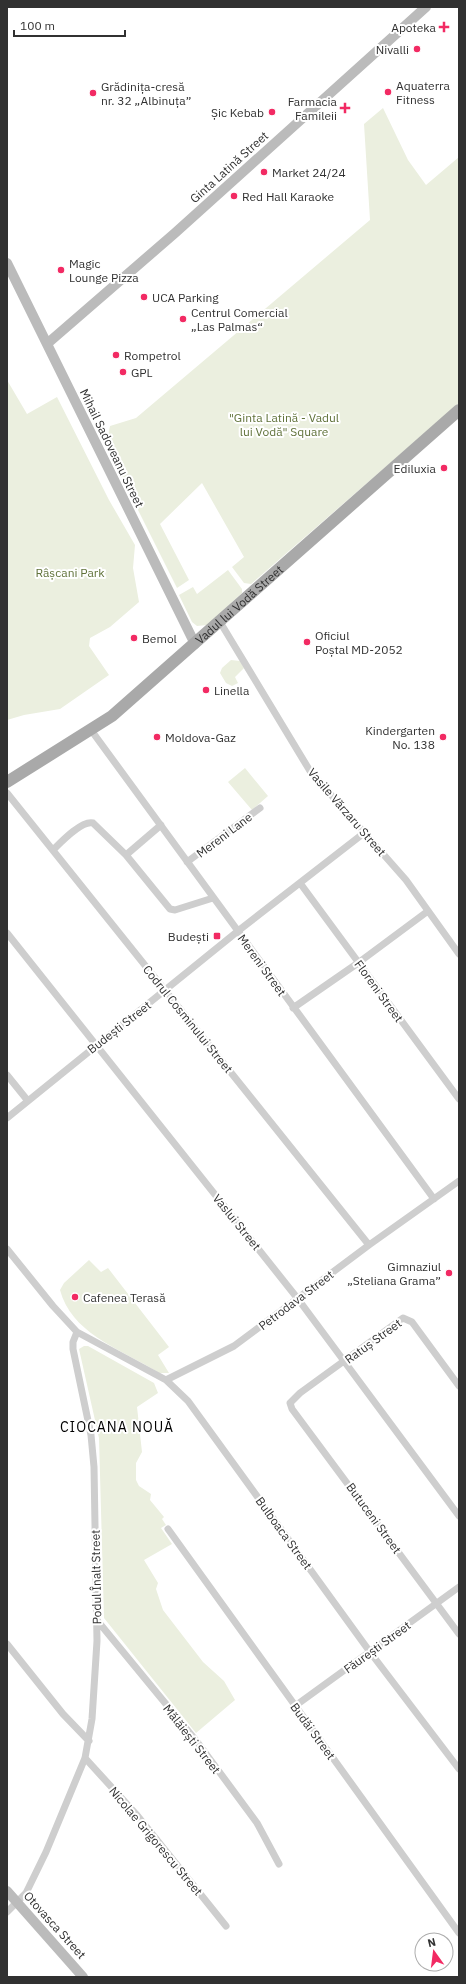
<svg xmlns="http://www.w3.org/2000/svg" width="466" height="1984" viewBox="0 0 466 1984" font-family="'IBM Plex Sans',sans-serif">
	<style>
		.green { fill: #ebefdf }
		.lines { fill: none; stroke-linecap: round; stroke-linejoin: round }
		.street { stroke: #cecece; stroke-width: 7 }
		.secondary { stroke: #bbb; stroke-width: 10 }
		.primary { stroke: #a9a9a9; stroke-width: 12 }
		.poi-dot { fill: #f22a63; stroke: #fff; stroke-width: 1.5 }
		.labels { text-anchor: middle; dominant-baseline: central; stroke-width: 4; stroke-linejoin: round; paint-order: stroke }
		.poi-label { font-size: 12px; fill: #313131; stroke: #fff; text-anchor: start }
		.street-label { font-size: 12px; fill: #313131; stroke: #fff }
		.park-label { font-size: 12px; fill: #60723a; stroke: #fff }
		.quarter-label { font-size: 14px; letter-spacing: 1px; fill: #000; stroke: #fff }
	</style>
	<rect width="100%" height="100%" fill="#fff"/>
	<path class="green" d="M383,108L408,160L426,185L459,157V403L251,584L244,583L232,567L244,557L202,483L160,524L189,580L177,588L108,450L107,440L110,426L136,418L370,220L364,124Z
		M7,380L27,414L57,397L109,500L135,545L133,568L139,602L110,627L90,638L89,646L109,675L60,709L24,715L7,720Z
		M228,570L242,589V593L207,625L197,626L192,622L179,595L193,587L197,594Z
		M231,660L240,661L244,668L235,677L238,683L232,686L226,683L220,673L222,668Z
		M245,768L268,796L252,810L228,782Z
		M89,1260L101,1272L108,1268L169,1347L158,1355L169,1373H159L151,1368C117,1348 71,1332 60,1290L64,1283Z
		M84,1346H88L154,1383L158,1393L137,1407L142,1452L136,1463V1480L139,1486L151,1494L150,1500L164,1517L162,1519L166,1525L161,1528L172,1544L144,1560L158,1583L156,1589L163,1610L203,1662L224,1681L235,1700L196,1733L104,1618L99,1438L79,1349Z"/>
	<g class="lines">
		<path class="street" d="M220,622L310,771L406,880L459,954
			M91,730L434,1199
			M7,793L369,1245
			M53,850C61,842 82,820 93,823L126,855L161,825
			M126,855L170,909L175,910L213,898
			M187,862L260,808
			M300,883L459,1099
			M7,933L298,1299L459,1516
			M293,1008L358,963L428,911
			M7,1075L28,1101
			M7,1118L238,931L364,833
			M7,1249L53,1306L77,1332L166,1380L188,1401L370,1652L459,1769
			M166,1380L234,1346L369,1245L459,1181
			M459,1386L412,1322L403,1318L300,1393L290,1403L292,1409L459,1634
			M168,1529L459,1933
			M96,1619L198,1743L257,1823L279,1864
			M7,1644L63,1714L89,1741
			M295,1706L459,1587
			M85,1758L136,1814L226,1926
			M7,1912L26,1893L46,1852L85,1758L92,1719L97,1641L94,1467L91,1435L73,1349V1342L77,1332"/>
		<path class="secondary" d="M7,263L195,644
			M48,343L175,233L426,7
			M7,1891L83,1977"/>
		<path class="primary" id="s1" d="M7,782L112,716L459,410"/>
	</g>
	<g class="poi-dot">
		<path d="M442 21h4v4h4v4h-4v4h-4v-4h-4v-4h4z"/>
		<circle cx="417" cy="49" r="4"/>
		<circle cx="388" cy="92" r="4"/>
		<circle cx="93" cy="93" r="4"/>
		<path d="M343 102h4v4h4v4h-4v4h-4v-4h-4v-4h4z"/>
		<circle cx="272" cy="112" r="4"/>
		<circle cx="264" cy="172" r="4"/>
		<circle cx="234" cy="196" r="4"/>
		<circle cx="61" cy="270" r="4"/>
		<circle cx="144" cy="297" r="4"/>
		<circle cx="183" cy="319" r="4"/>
		<circle cx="116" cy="355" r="4"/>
		<circle cx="123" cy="372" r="4"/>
		<circle cx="444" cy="468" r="4"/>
		<circle cx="134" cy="638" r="4"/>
		<circle cx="307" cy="642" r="4"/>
		<circle cx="206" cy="690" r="4"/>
		<circle cx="157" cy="737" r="4"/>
		<circle cx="443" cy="737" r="4"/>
		<rect x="213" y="932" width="8" height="8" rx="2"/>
		<circle cx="449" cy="1273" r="4"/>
		<circle cx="75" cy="1297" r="4"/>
	</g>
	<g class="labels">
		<g class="poi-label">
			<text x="436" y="27" text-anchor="end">Apoteka</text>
			<text x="409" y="49" text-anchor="end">Nivalli</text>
			<text x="396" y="85">Aquaterra<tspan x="396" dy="14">Fitness</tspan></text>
			<text x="101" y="86">Grădinița-cresă<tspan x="101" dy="14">nr. 32 „Albinuța”</tspan></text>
			<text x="337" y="101" text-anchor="end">Farmacia<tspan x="337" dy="14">Famileii</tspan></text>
			<text x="264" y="112" text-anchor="end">Șic Kebab</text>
			<text x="272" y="172">Market 24/24</text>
			<text x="242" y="196">Red Hall Karaoke</text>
			<text x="69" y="263">Magic<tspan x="69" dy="14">Lounge Pizza</tspan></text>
			<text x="152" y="297">UCA Parking</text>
			<text x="191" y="312">Centrul Comercial<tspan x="191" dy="14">„Las Palmas“</tspan></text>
			<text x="124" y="355">Rompetrol</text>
			<text x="131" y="372">GPL</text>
			<text x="436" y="468" text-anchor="end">Ediluxia</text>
			<text x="315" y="635">Oficiul<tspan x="315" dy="14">Poștal MD-2052</tspan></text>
			<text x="142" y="638">Bemol</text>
			<text x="214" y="690">Linella</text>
			<text x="435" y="730" text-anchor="end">Kindergarten<tspan x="435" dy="14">No. 138</tspan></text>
			<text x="165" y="737">Moldova-Gaz</text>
			<text x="209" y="936" text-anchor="end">Budești</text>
			<text x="441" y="1266" text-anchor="end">Gimnaziul<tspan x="441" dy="14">„Steliana Grama”</tspan></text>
			<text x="83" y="1297">Cafenea Terasă</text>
		</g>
		<g class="street-label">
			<text transform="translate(229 167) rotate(-42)">Ginta Latină Street</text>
			<text transform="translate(112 448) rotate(64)">Mihail Sadoveanu Street</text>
			<text stroke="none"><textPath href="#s1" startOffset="293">Vadul lui Vodă Street</textPath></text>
			<text transform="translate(347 812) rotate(49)">Vasile Vărzaru Street</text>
			<text transform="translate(224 835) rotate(-37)">Mereni Lane</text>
			<text transform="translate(262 965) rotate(54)">Mereni Street</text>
			<text transform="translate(379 991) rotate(54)">Floreni Street</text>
			<text transform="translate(188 1019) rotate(51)">Codrul Cosminului Street</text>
			<text transform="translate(119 1027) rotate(-38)">Budești Street</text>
			<text transform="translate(237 1222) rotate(51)">Vaslui Street</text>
			<text transform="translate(296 1300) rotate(-37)">Petrodava Street</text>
			<text transform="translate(373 1341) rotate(-36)">Ratuș Street</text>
			<text transform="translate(374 1518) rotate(54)">Butuceni Street</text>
			<text transform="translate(284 1533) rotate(54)">Bulboaca Street</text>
			<text transform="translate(96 1577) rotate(-91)">Podul Înalt Street</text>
			<text transform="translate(377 1647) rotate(-36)">Făurești Street</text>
			<text transform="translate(313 1731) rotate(54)">Budăi Street</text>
			<text transform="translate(192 1739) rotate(52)">Mălăiești Street</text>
			<text transform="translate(156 1841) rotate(50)">Nicolae Grigorescu Street</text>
			<text transform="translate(55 1925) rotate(48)">Otovasca Street</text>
		</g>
		<g class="park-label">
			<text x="284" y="417">"Ginta Latină - Vadul<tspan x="284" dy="14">lui Vodă" Square</tspan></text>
			<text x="70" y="572">Râșcani Park</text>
		</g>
		<g class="quarter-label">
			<text x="117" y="1427">CIOCANA NOUĂ</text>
		</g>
	</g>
	<rect width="466" height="1984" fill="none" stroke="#313131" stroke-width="16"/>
	<g transform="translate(434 1952) rotate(346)"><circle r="19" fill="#ffffff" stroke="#adadad"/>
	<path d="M0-3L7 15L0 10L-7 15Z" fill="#f22a63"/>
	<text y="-6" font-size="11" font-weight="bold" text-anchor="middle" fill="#313131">N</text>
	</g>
	<path d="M14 30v6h111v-6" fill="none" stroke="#313131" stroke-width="2"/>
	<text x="20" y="30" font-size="12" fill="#313131" stroke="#ffffff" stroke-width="3" paint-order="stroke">100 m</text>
</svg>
